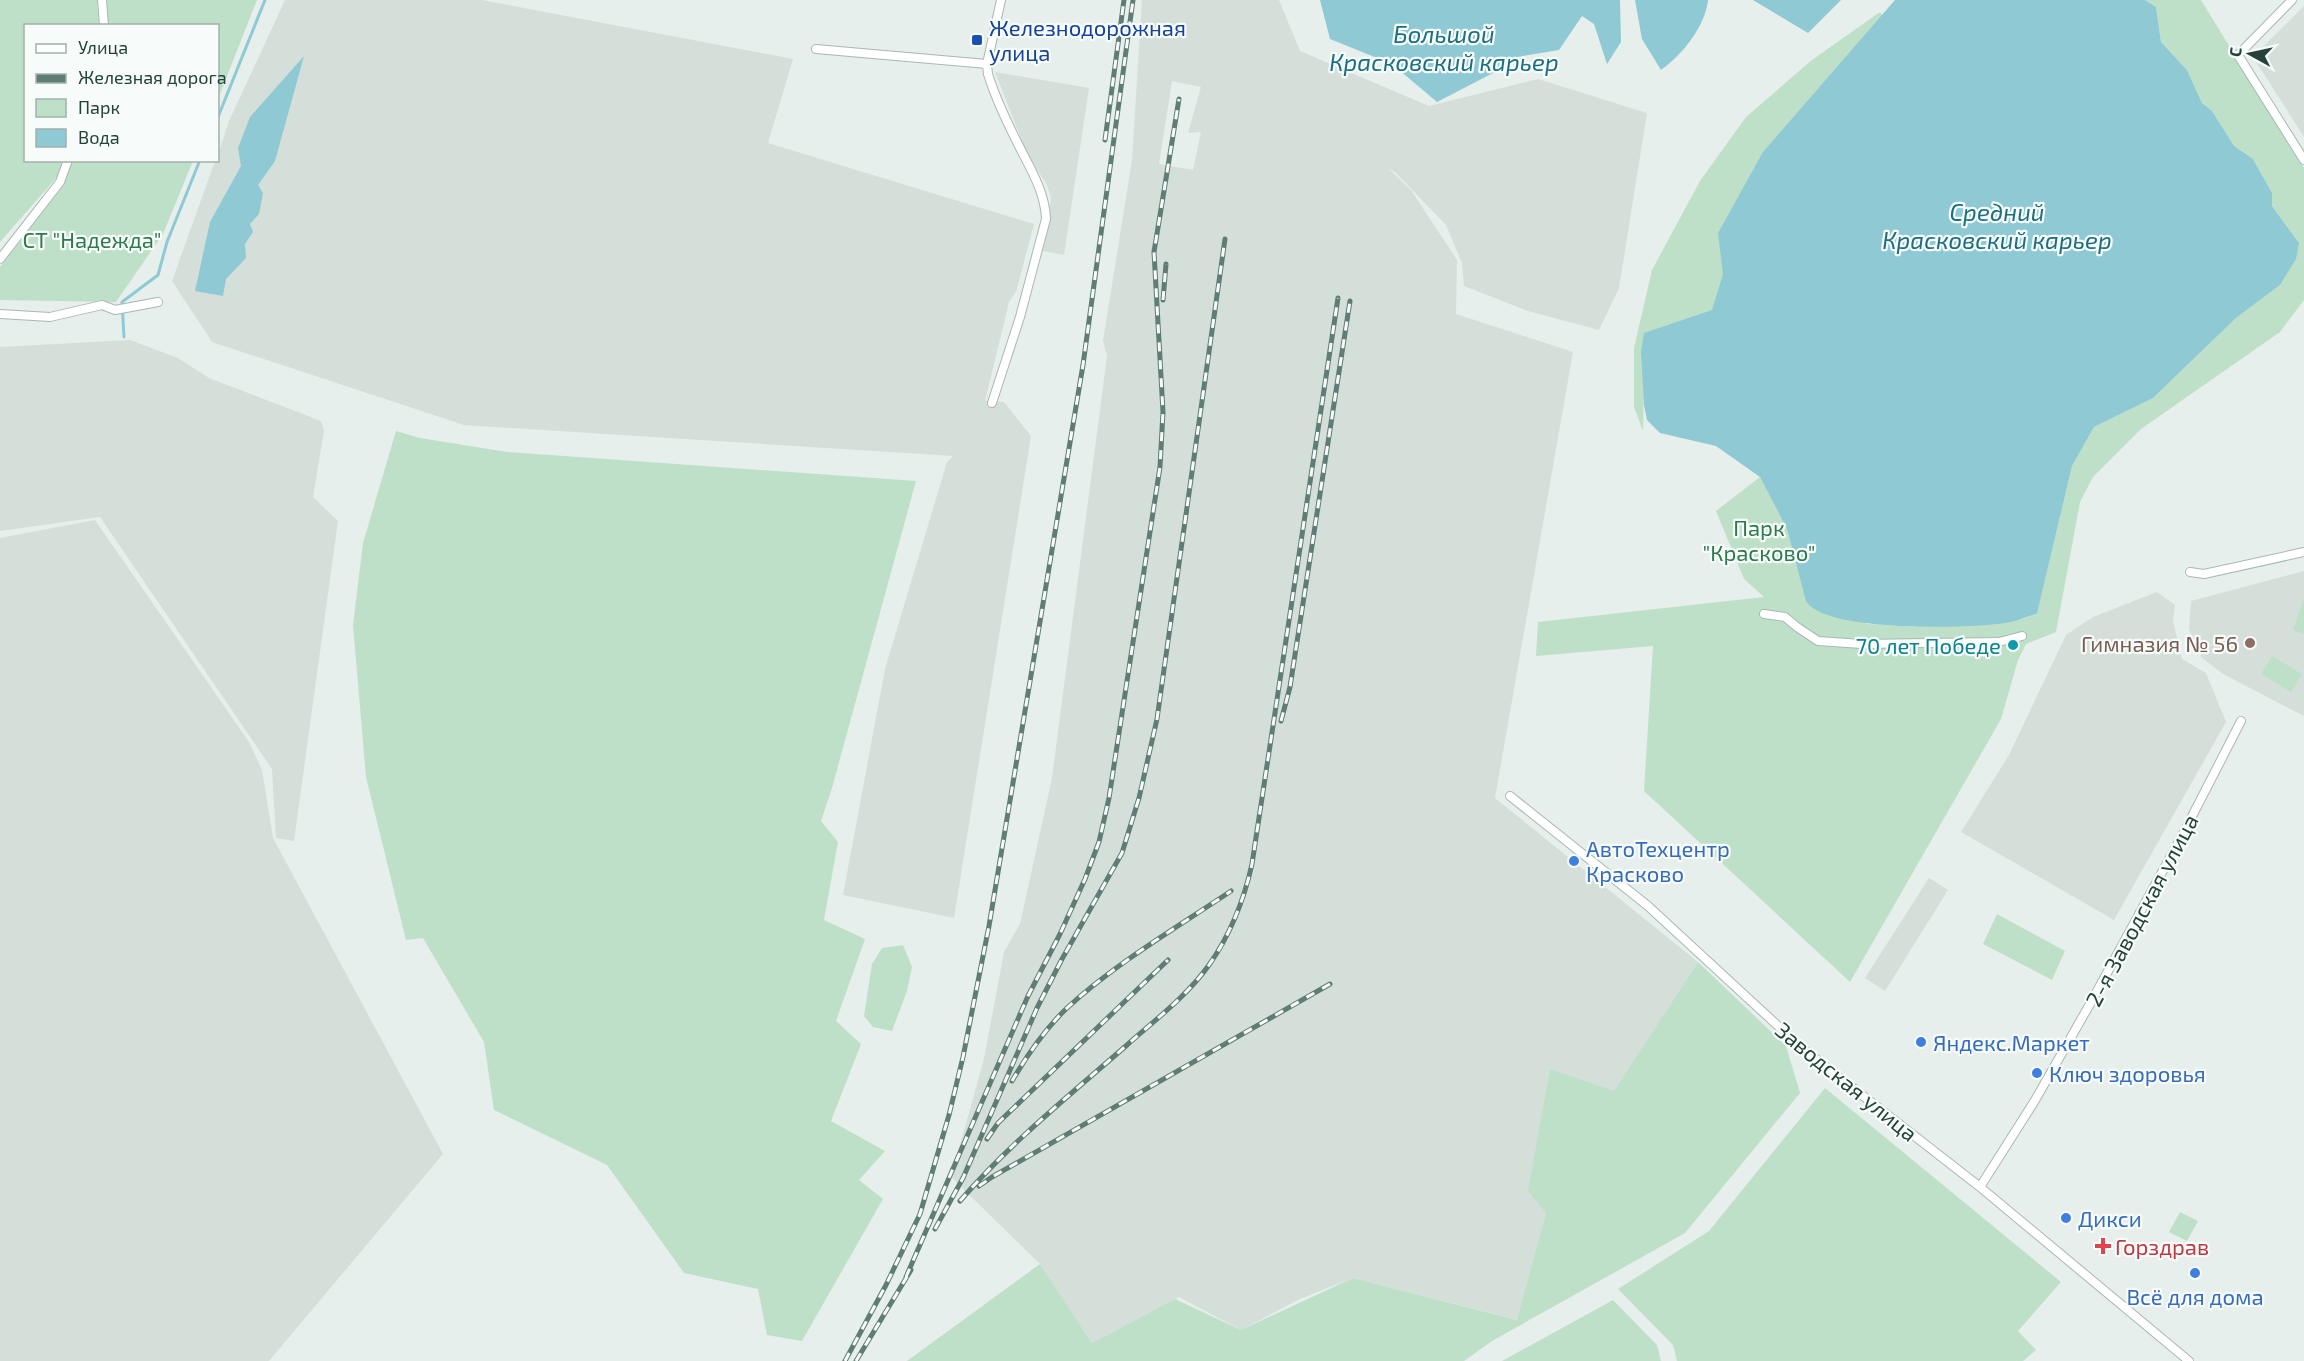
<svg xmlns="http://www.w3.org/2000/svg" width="2304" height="1361" viewBox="0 0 2304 1361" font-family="'Exo 2',sans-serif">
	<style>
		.built { fill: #d4dfda; fill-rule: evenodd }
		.green { fill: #bfe0c8 }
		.water { fill: #8ec9d4 }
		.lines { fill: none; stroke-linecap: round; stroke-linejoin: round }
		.stream { stroke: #8ec9d4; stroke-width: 3 }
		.street-casing { stroke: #a8b8b2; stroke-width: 10 }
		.street { stroke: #fff; stroke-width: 8 }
		.rail-casing { stroke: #5f7d75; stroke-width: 5 }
		.rail { stroke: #f7fbf9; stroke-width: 3; stroke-dasharray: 9; stroke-linecap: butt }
		.transit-dot { fill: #1a4fb4; stroke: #f7fbf9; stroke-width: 2 }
		.education-dot { fill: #8d6e63; stroke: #f7fbf9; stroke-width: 2 }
		.culture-dot { fill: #0f9aa8; stroke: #f7fbf9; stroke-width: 2 }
		.shop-dot { fill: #3f7fe0; stroke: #f7fbf9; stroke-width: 2 }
		.health-dot { fill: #e0444e; stroke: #f7fbf9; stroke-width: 2 }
		.labels { text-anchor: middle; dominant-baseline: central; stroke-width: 4.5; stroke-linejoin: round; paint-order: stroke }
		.transit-label { font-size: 22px; fill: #164399; stroke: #f7fbf9; text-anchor: start }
		.park-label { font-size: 22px; fill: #2d7a4b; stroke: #f7fbf9 }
		.education-label { font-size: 22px; fill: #785e54; stroke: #f7fbf9; text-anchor: end }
		.culture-label { font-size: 22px; fill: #0d838f; stroke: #f7fbf9; text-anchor: end }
		.shop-label { font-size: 22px; fill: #366cbe; stroke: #f7fbf9; text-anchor: start }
		.street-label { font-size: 22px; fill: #24423a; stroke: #f7fbf9 }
		.health-label { font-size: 22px; fill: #be3a42; stroke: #f7fbf9; text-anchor: start }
		.water-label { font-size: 24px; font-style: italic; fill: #1c6f80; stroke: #f7fbf9 }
	</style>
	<rect width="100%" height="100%" fill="#e6efeb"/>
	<path class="built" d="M285,0H482L793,59L768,143L1034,224L1016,292L1009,302L985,401L1004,402L1031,436L954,918L843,895L885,669L947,462L953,456L464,425L212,342L172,281L215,161L218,160V155L229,121Z
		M1142,0H1279L1300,51L1429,106L1538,79L1647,113L1619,288L1599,330L1528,311L1464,286L1462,263L1446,225L1395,172L1389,169L1411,190L1457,260L1456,314L1573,352L1495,798L1698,962L1614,1092L1550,1070L1546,1213L1518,1320L1353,1278L1300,1299L1241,1330L1179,1297L1092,1343L1040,1264L951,1177L984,1059L1004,952L1020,924L1052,778L1107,356L1103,341L1132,160ZM1172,81L1201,87L1188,133L1201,132L1193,170L1159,164Z
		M2304,6V137L2253,57Z
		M995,72L1089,88L1064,255L1043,251L1051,198L1047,185L1027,154Z
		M130,340L178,358L209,378L321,421L324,431L313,497L338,521L294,841L276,838L272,769L100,517L0,531V347Z
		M95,520L249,742L262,770L273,838L443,1154L269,1361H0V538Z
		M2304,571V716L2223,674L2201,657L2189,629L2191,601Z
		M2157,592L2175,605L2173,621L2182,659L2206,673L2226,722L2114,920L1961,832L2009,755L2066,635L2093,617Z
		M1929,878L1948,890L1885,991L1865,978Z"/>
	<path class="green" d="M0,0H97L99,25L26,26V160L63,161L57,177L0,242Z
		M106,0H257L218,99V26L108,25Z
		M2145,0H2201L2304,168V300L2280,332L2141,429L2093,477L2080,502L2056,632L2026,644L2018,660L2001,719L1850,982L1644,791L1653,646L1536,656L1538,622L1764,597L1744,579L1716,511L1760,477L1787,529L1797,568L1867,624L1918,627L1984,624L2010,622L2037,614L2072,466L2094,427L2153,398L2236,318L2280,285L2299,243L2272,206V193L2253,159L2234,147L2212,111L2202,103L2187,70L2161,42L2156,7Z
		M1880,12L1883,16L1725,274L1717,311L1644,383L1643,431L1634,407V348L1652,270L1700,181L1746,117L1812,60Z
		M71,161H193L163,234L116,302L0,300V267L62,186Z
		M396,431L420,438L507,452L916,481L832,788L821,821L838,842L824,920L865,939L836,1021L861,1044L831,1121L885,1151L859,1180L883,1199L802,1341L767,1335L758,1289L684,1273L607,1165L494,1110L484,1042L423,938L406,940L366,777L353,625L363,543Z
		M2304,598V634L2293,630Z
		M2272,656L2302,674L2291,692L2261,674Z
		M1997,914L2065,951L2052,980L1983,944Z
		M903,945L912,967L907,991L892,1031L873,1027L864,1016L872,964L882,948Z
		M1698,962L1786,1046L1800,1093L1685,1233L1492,1341L1464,1361H907L1040,1264L1092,1343L1175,1299L1241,1330L1353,1278L1517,1320L1546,1213L1528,1191L1550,1069L1614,1091Z
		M1825,1088L2061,1282L2018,1331L2036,1350L2023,1361H1677L1673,1345L1618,1289L1709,1231Z
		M2180,1212L2198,1221L2187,1241L2169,1232Z
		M1613,1300L1657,1345L1661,1361H1502Z"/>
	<path class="water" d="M1320,0H1620L1621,42L1607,64L1594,24L1582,16L1559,50L1517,57L1495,72L1437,102L1392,64L1330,39Z
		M1635,0H1708C1705,27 1682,55 1661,70L1642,39Z
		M1753,0H1841L1808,33Z
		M1895,0H2145L2156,7L2161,42L2187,70L2202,103L2212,111L2234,146L2253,159L2272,193V206L2299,243L2296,259L2280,285L2236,318L2153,398L2094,427L2072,466L2037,614C2028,616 2019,620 2011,622C1975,629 1825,633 1806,601L1787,529L1760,477L1716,446L1660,433L1647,420L1644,405L1641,351L1644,333L1712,310L1723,274L1718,233L1763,152Z
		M304,56L275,161L258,185L263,193L259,214L250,224L253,232L245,244L246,258L226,279L223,296L195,291L210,222L241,166L238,148L250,117Z"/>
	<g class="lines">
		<path class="stream" d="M218,117L265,0
			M124,337L122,302L158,275L167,242L200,160"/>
		<defs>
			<path id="street" d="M102,0L104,26
				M2292,0L2238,55L2304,160
				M816,49L987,64
				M0,259L60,182L68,160
				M0,314L50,317L102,305L115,310L158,302
				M992,403L1020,317L1046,219C1045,190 1028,165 1016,140C1005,118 995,97 988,74L987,64L1001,0
				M2190,572L2204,574L2304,552
				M1764,614L1785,617L1797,627L1818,641L1862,644L1999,642L2022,636
				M1510,796L1648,906L1803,1049L1980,1187L2189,1361
				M1980,1187L2034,1102L2090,1004L2184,832L2241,721"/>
		</defs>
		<use href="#street" class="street-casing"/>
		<use href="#street" class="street"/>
		<defs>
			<path id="rail" d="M1105,140L1124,0
				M1163,300L1166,264
				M1281,721L1290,687L1350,301
				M1012,1081C1026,1057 1047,1027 1067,1008C1116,963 1176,928 1231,891
				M987,1139L998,1123L1168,960
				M979,1186L992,1177L1330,984
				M960,1201C1010,1143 1070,1095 1127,1045C1155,1020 1187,996 1209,965C1230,935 1244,900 1252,864L1338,298
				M935,1229L963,1178L1037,1008L1062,959L1122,853L1139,798L1157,719L1225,239
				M906,1277L1028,996L1060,934L1085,879L1099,842L1109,798L1160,467L1163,412L1154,252L1179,99
				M845,1361L886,1285L920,1214L949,1115L963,1057L989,926L1083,365L1133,0
				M856,1361L911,1270"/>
		</defs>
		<use href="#rail" class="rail-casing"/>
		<use href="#rail" class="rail"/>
	</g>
	<rect class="transit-dot" x="971" y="34" width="12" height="12" rx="3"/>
	<circle class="education-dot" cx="2250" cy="643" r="6"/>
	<circle class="culture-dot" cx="2013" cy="645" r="6"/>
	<g class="shop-dot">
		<circle cx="1574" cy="861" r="6"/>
		<circle cx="1921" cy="1042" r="6"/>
		<circle cx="2037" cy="1073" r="6"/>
		<circle cx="2066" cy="1218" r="6"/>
		<circle cx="2195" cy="1273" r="6"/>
	</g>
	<path class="health-dot" d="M2100 1237h6v6h6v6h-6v6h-6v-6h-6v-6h6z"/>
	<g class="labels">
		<g class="transit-label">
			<text x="989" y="27">Железнодорожная<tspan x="989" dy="25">улица</tspan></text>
		</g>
		<g class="park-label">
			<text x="92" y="239">СТ "Надежда"</text>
			<text x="1759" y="527">Парк<tspan x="1759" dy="25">"Красково"</tspan></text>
		</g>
		<g class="education-label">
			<text x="2238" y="643">Гимназия № 56</text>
		</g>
		<g class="culture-label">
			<text x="2001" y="645">70 лет Победе</text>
		</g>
		<g class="shop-label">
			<text x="1586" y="848">АвтоТехцентр<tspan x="1586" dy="25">Красково</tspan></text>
			<text x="1933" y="1042">Яндекс.Маркет</text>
			<text x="2049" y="1073">Ключ здоровья</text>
			<text x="2078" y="1218">Дикси</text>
			<text x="2195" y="1296" text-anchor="middle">Всё для дома</text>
		</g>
		<g class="street-label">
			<text transform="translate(2141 910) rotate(-62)">2-я Заводская улица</text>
			<text transform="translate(1847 1081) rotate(39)">Заводская улица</text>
		</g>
		<g class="health-label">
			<text x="2115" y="1246">Горздрав</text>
		</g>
		<g class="water-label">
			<text x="1444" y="33">Большой<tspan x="1444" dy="28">Красковский карьер</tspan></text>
			<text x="1997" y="211">Средний<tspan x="1997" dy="28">Красковский карьер</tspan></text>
		</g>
	</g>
	<rect x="24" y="24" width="195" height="138" fill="#f7fbf9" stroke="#a3b1ad" stroke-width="1.5"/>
	<rect x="36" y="44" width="30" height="9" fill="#ffffff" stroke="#a3b1ad" stroke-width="1.5"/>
	<text x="78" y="54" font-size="18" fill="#24423a">Улица</text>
	<rect x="36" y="74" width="30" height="9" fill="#5f7d75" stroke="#a3b1ad" stroke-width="1.5"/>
	<text x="78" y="84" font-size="18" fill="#24423a">Железная дорога</text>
	<rect x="36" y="99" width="30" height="18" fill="#bfe0c8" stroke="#a3b1ad" stroke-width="1.5"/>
	<text x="78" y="114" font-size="18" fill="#24423a">Парк</text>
	<rect x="36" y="129" width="30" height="18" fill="#8ec9d4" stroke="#a3b1ad" stroke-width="1.5"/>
	<text x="78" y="144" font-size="18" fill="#24423a">Вода</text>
	<g transform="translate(2250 54) rotate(278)" stroke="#f7fbf9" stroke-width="4.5" paint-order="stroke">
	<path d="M0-4.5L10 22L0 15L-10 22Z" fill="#24423a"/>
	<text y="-9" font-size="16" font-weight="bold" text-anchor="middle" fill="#24423a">С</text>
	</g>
</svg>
